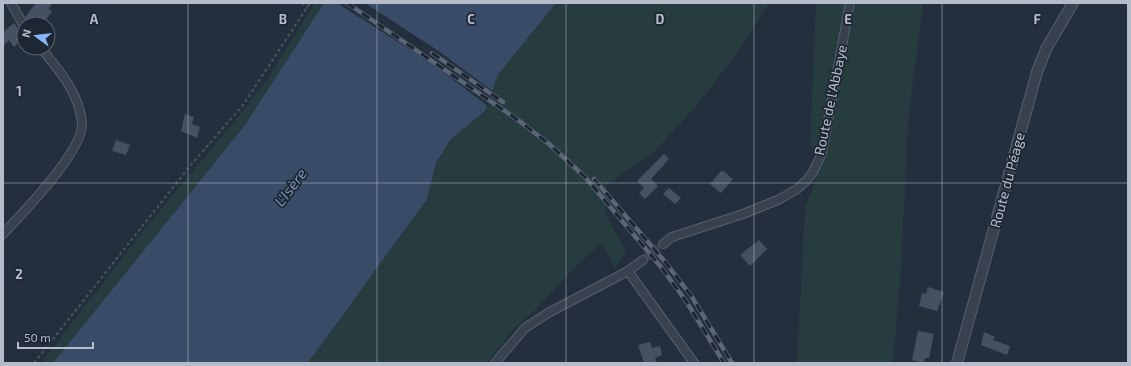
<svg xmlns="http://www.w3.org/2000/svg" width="1131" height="366" viewBox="0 0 1131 366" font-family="'Exo 2',sans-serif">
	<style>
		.green { fill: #263c3f }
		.water { fill: #394c67 }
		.pier { fill: #242f3e }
		.building { fill: #455162 }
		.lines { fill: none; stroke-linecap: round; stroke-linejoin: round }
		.minor-tunnel { stroke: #3a4453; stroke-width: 8; stroke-dasharray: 8 4; stroke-linecap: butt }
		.minor-casing { stroke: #565f6c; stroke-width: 10 }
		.tertiary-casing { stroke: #565f6c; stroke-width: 12 }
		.path { stroke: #44595c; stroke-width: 2; stroke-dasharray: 3 3; stroke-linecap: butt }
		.minor { stroke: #38414e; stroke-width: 8 }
		.tertiary { stroke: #38414e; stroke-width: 10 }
		.rail-casing { stroke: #5a6575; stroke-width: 4.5 }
		.rail { stroke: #1d2633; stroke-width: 3; stroke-dasharray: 9; stroke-linecap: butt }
		.grid { fill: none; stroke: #b4bcc9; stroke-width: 1; stroke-opacity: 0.55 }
		.labels { text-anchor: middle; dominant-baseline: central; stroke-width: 3.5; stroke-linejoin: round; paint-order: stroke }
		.street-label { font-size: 14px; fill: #b4bcc9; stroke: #1d2633 }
		.water-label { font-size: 15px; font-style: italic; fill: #7c92b1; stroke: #1d2633 }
		.grid-label { font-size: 13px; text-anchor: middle; font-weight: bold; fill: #b4bcc9; stroke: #1d2633; stroke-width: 3.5; stroke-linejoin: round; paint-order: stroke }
	</style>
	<rect width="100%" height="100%" fill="#242f3e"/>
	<path class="green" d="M315,3H324L245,125L53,363H41L151,221L239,116L267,80Z
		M556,3H769L737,53L698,104L652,154L607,185L606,215L626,251L615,268L602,243L577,265L535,310L512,331L487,363H308L427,199L436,163L451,139L485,111L498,75Z
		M816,3H923L908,121L901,270L893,363H797L805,207L822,164L810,145Z"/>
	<path class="water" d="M324,3H556L498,75L485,111L451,139L436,163L427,199L308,363H53L245,125Z"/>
	<path class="pier" d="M337,3H365L440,52L494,92L489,107L433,64Z"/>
	<path class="building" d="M36,3H53L48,9L52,11L43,24H29L25,17Z
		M14,23L24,37L14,47L9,40L3,46V32Z
		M185,114L194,117L192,124L200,127L197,138L181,131Z
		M116,140L130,145L126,155L112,151Z
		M664,154L669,159L651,179L658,186L645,199L639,193L644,188L637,181Z
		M722,170L733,179L721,193L710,184Z
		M669,188L681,198L675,204L663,194Z
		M759,240L767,249L750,266L740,255Z
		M928,287L944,292L937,311L919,306L922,293L926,294Z
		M918,331L934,334L929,358H925L924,363L912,360Z
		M984,332L995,337L993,340L1010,346L1007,355L981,345Z
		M650,342L652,348L660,346L662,355L655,358L657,363H644L638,345Z"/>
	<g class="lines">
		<path class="minor-tunnel" d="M643,260L663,244"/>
		<defs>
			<path id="minor" d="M11,3L24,26
				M3,234C22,214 83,151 82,124C80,94 59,70 41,48
				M663,244L672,237L743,214L780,199L797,189L806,181L813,172L822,153L850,3
				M628,271L694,363
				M495,363L525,328L548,313L628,271L643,260"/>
			<path id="tertiary" d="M957,363L1037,72L1046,49L1073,3"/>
		</defs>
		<use href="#minor" class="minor-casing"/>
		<use href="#tertiary" class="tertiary-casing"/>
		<path class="path" d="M302,3L307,8
			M34,363L190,166L243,105L310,3"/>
		<use href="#minor" class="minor"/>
		<use href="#tertiary" class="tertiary"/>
		<defs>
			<path id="rail" d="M347,3L518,120L549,144L585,177L661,267L686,301L724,363
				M432,53L503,102
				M594,179L666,263L692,297L732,363"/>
		</defs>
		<use href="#rail" class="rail-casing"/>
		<use href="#rail" class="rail"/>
	</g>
	<path class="grid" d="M188,3V363M377,3V363M566,3V363M754,3V363M942,3V363M3,183H1128"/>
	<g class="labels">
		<g class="street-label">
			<text transform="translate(830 100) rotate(-78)">Route de l'Abbaye</text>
			<text transform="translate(1007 180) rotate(-75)">Route du Péage</text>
		</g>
		<g class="water-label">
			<text transform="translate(290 187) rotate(-53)">L'Isère</text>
		</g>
	</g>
	<g class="grid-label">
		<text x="94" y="24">A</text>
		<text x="283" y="24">B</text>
		<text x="471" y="24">C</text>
		<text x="660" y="24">D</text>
		<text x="848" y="24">E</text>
		<text x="1037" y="24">F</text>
		<text x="19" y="96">1</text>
		<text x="19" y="279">2</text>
	</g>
	<rect width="1131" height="366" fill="none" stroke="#b4bcc9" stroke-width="8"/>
	<g transform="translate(36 36) rotate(285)"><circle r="19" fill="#1d2633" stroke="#59626f"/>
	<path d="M0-3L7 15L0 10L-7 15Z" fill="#8ab4f8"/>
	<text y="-6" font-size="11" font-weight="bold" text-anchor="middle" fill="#b4bcc9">N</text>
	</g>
	<path d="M18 342v6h75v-6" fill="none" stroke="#b4bcc9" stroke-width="2"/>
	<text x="24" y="342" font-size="12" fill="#b4bcc9" stroke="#1d2633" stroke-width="3" paint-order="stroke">50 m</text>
</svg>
